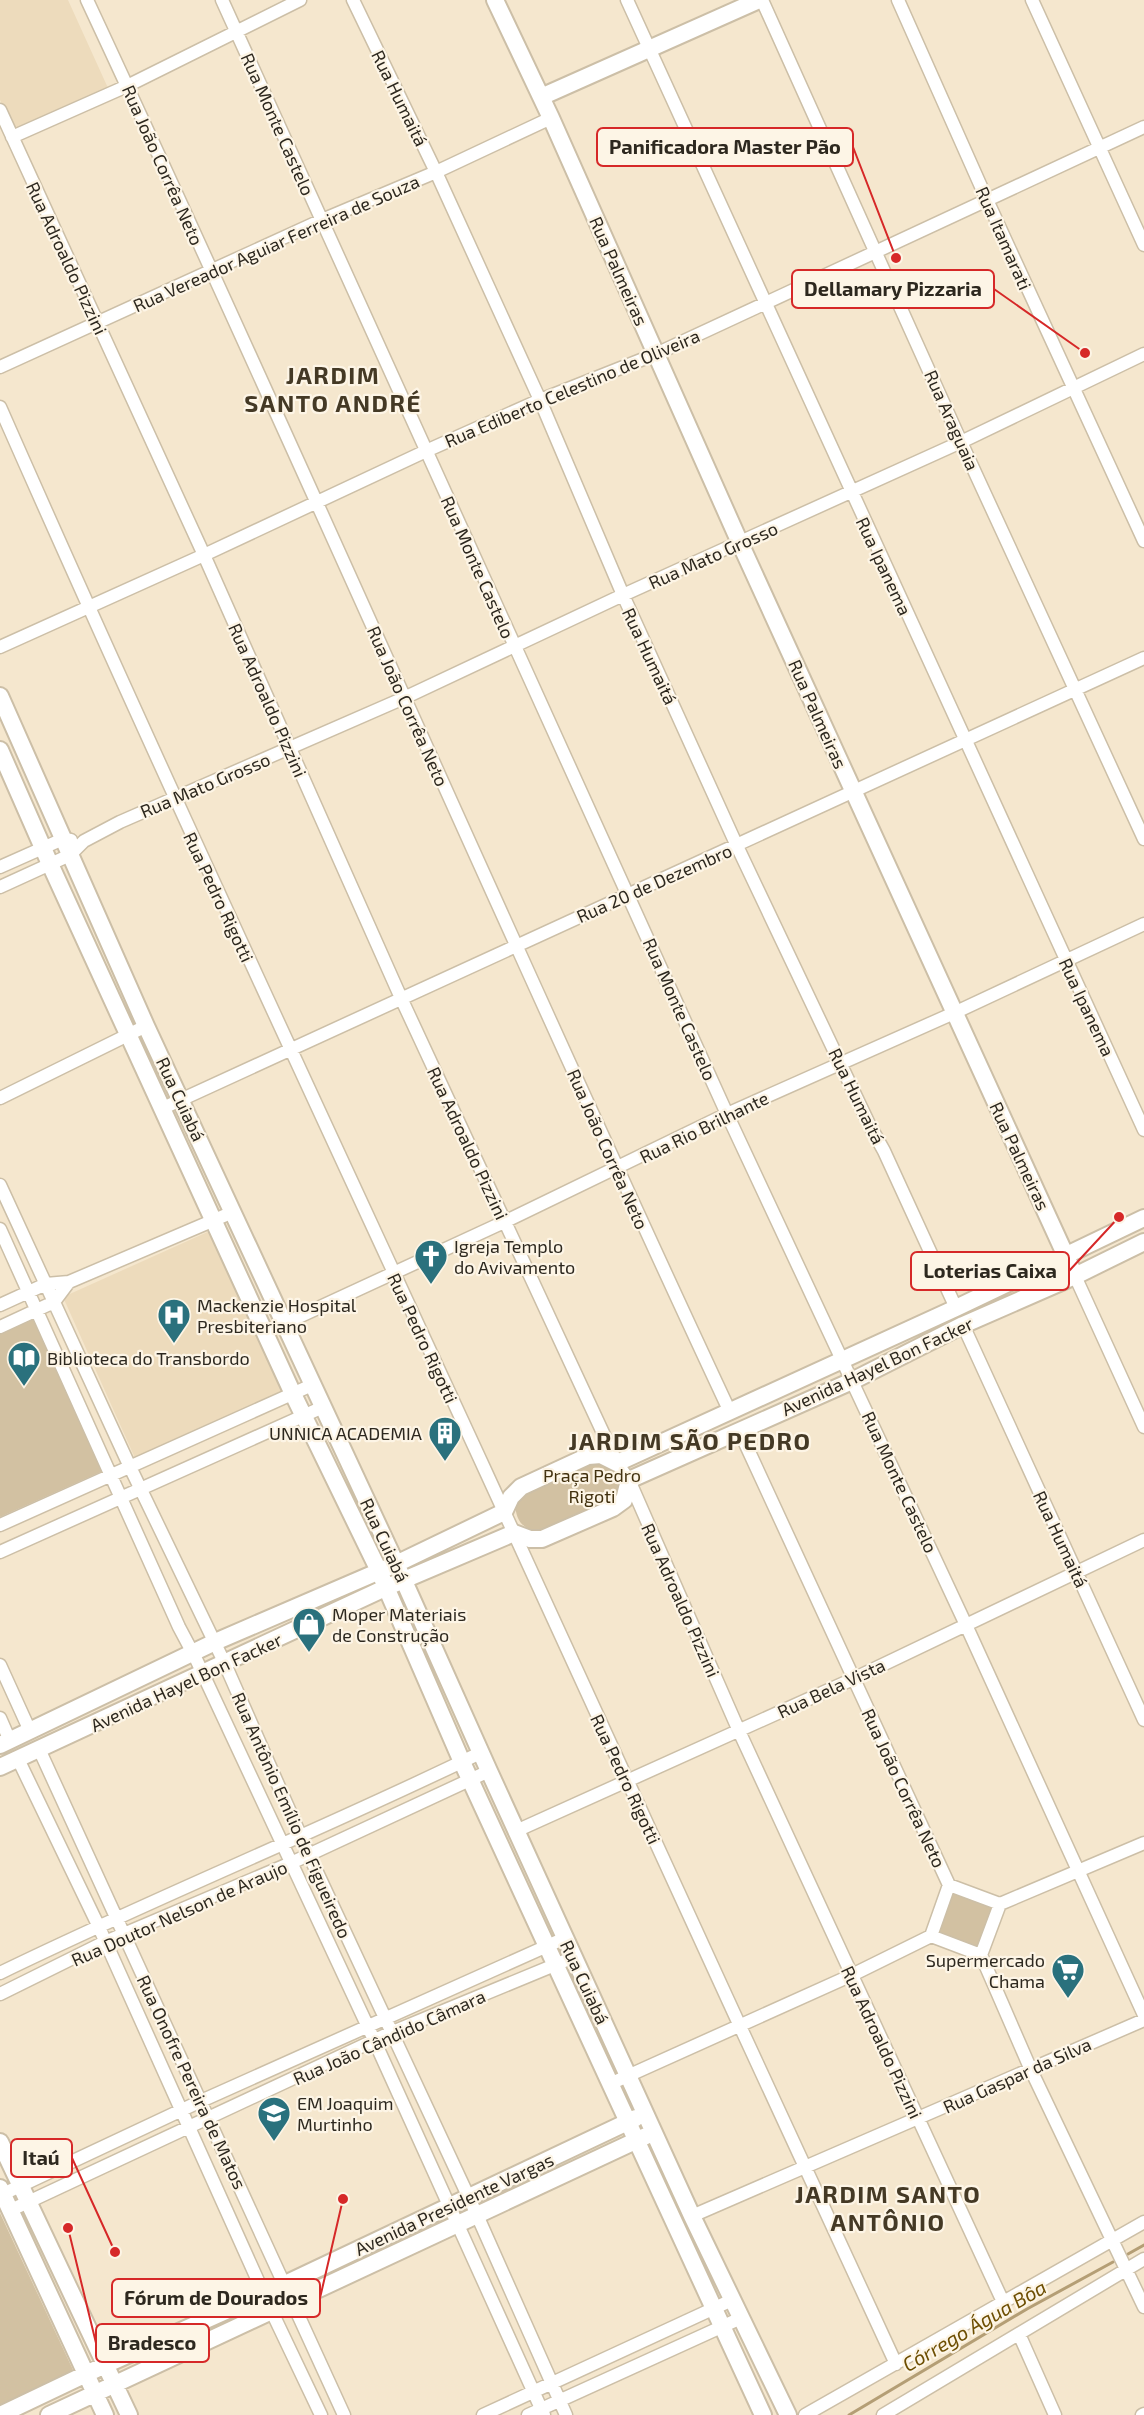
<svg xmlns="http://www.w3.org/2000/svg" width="1144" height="2415" viewBox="0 0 1144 2415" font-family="'Exo 2',sans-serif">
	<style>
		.built { fill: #eddbbc }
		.green { fill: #d2c1a2 }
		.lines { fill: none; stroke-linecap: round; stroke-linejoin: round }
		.stream { stroke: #b49e75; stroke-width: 3 }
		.street-casing { stroke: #ccbfa7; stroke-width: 15 }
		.secondary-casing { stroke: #ccbfa7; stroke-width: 20 }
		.street { stroke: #fff; stroke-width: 12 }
		.secondary { stroke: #fff; stroke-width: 16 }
		.labels { text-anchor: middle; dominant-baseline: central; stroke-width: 4.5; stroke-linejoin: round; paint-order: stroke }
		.street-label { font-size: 18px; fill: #2d281f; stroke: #fdf5e6 }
		.poi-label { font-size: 18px; fill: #2d281f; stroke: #fdf5e6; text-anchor: start }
		.park-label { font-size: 18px; fill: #41300e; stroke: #fdf5e6 }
		.water-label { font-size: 20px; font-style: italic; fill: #6d4e02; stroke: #fdf5e6 }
		.district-label { font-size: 24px; font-weight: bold; letter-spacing: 1.5px; fill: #443925; stroke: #fdf5e6 }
		.leader { fill: none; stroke: #d62828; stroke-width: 2 }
		.callout-dot { fill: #d62828; stroke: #fdf5e6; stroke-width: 2 }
		.callout { fill: #fdf5e6; stroke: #d62828; stroke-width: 2 }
		.callout-label { font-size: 20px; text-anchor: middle; font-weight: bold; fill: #2d281f }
	</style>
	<rect width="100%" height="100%" fill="#f5e7ce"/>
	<path class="built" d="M0,0H68L108,88L14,131L0,100Z
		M212,1230L284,1391L135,1458L63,1297Z"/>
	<path class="green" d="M35,1318L103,1471L0,1517V1334Z
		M592,1459L615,1466L621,1480L620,1496L546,1533C523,1531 513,1521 516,1497Z
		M951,1889L998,1906L981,1952L934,1935Z
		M0,2213L74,2372L0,2408Z"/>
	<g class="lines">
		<path class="stream" d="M1128,2254L1144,2245
			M849,2415L1027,2309L1113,2262"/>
		<defs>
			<path id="street" d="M87,0C306,469 511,944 730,1412
				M222,0L727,1114L966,1625L1144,2015
				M353,0L436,172L540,400L623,595L737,846L869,1124L884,1151L956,1308
				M627,0L1144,1130
				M762,0L961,442L1144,839
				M898,0L987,200L1144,541
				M1032,0L1144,245
				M0,110L204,555L401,998L617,1463L629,1480L739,1731L1004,2304
				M12,137L127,86L300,0
				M0,367L322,220L436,172L551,118
				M0,407C157,764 322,1116 485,1470C623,1767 757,2067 896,2364
				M0,647L204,555L426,451L540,400L656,354L1144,127
				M0,867L63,839L71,840
				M0,887L70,855L84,841L120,822L404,698L623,595L961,442L1144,354
				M0,1098L146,1026
				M163,1108L1144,658
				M0,1185L130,1467L225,1664L309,1855L477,2215L566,2415
				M0,1229L179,1627L196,1659L375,2042L544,2415
				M1075,1276L1144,1427
				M0,1305L46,1284L69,1282L233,1212
				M963,1325L1144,1720
				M0,1327L54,1302L69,1282
				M266,1332L504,1222L727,1114L954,1013L1144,924
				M739,1430L949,1885
				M0,1525L312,1385
				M0,1552L323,1407
				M0,1665L30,1731
				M0,1718L10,1741
				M39,1749L344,2415
				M18,1759L98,1925L272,2312L321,2415
				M516,1831L853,1679L1144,1540
				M949,1885L1000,1904L981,1955L931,1936Z
				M1000,1904L1144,1843
				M981,1955L1031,2070L1144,2307
				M0,1973C158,1896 322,1830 480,1753
				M0,1994L105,1942L291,1863L489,1771
				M612,2083L852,1975L931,1936
				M3,2194L201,2101L565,1938
				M11,2210L390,2033L574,1957
				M692,2216L1144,2020
				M1019,2334L1055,2415
				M483,2415L732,2300
				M528,2415L741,2318
				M805,2415L1144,2222
				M883,2415L1144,2259
				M1142,2415L1144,2414"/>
			<path id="secondary" d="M495,0L551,118L740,543L1075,1276
				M541,97L759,0
				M0,696L146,1026L404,1581L489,1771L692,2216L788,2415
				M0,750L50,864L293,1394L379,1571L462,1762L763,2415
				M0,1745L215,1642L396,1564L504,1512L511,1497L521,1487L588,1456L601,1455L617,1463L956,1308L1144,1218
				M0,1767L385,1588L514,1533L530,1539H542L613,1508L624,1500L629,1480L852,1381L963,1325L1075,1276L1144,1242
				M0,2142L129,2415
				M0,2188L105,2415
				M0,2415L105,2365L264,2294L636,2118
				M49,2415L646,2136"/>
		</defs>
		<use href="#street" class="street-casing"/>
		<use href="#secondary" class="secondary-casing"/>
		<use href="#street" class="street"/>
		<use href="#secondary" class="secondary"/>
	</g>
	<defs>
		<symbol id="church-pin" viewBox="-11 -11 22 30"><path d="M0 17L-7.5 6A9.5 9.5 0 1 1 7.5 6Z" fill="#2a717d" stroke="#fdf5e6"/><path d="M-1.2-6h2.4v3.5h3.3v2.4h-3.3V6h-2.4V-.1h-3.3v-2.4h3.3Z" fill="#fff"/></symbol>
		<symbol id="hospital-pin" viewBox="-11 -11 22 30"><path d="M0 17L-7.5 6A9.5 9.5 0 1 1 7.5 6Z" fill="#2a717d" stroke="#fdf5e6"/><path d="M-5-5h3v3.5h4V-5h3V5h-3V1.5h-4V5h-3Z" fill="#fff"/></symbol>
		<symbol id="library-pin" viewBox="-11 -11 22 30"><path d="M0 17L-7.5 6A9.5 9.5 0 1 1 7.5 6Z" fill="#2a717d" stroke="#fdf5e6"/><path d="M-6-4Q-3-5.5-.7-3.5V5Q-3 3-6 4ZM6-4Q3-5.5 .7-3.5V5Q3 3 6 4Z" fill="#fff"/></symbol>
		<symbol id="building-pin" viewBox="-11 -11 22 30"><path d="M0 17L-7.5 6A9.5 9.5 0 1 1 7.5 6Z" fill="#2a717d" stroke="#fdf5e6"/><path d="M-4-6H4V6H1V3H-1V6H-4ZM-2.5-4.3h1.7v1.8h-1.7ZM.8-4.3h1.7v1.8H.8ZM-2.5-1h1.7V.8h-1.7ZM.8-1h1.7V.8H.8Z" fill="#fff"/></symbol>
		<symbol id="shop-pin" viewBox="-11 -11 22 30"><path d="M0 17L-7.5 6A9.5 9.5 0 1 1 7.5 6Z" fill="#2a717d" stroke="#fdf5e6"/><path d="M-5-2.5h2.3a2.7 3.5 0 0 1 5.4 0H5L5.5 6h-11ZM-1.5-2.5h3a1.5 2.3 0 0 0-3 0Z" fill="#fff"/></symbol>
		<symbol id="supermarket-pin" viewBox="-11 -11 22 30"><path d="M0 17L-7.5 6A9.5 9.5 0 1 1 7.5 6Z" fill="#2a717d" stroke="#fdf5e6"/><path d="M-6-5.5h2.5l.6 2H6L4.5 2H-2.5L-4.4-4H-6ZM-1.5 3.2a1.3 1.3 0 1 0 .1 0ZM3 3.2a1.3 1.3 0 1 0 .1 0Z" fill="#fff"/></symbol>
		<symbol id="school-pin" viewBox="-11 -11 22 30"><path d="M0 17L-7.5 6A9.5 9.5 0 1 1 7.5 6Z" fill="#2a717d" stroke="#fdf5e6"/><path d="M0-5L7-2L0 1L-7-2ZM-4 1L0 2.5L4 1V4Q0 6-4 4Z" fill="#fff"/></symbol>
	</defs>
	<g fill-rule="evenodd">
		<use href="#church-pin" x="412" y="1237" width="38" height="52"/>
		<use href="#hospital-pin" x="155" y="1296" width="38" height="52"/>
		<use href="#library-pin" x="5" y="1339" width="38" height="52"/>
		<use href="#building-pin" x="426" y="1414" width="38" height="52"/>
		<use href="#shop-pin" x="290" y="1605" width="38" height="52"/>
		<use href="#supermarket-pin" x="1049" y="1951" width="38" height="52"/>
		<use href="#school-pin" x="255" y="2094" width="38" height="52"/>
	</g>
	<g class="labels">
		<g class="street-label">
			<text transform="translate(400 98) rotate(64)">Rua Humaitá</text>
			<text transform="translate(278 124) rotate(66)">Rua Monte Castelo</text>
			<text transform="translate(163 165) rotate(66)">Rua João Corrêa Neto</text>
			<text transform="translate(1004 238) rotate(66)">Rua Itamarati</text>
			<text transform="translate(276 243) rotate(-24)">Rua Vereador Aguiar Ferreira de Souza</text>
			<text transform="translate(67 258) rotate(65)">Rua Adroaldo Pizzini</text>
			<text transform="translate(619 271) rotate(66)">Rua Palmeiras</text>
			<text transform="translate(572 388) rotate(-23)">Rua Ediberto Celestino de Oliveira</text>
			<text transform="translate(952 420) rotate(66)">Rua Araguaia</text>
			<text transform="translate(713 555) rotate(-24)">Rua Mato Grosso</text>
			<text transform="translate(884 566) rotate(65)">Rua Ipanema</text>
			<text transform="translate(478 567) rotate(66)">Rua Monte Castelo</text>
			<text transform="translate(650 656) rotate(65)">Rua Humaitá</text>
			<text transform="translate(268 700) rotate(66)">Rua Adroaldo Pizzini</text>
			<text transform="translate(408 706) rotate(66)">Rua João Corrêa Neto</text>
			<text transform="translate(818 714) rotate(66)">Rua Palmeiras</text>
			<text transform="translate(205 785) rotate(-23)">Rua Mato Grosso</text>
			<text transform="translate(654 883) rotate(-24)">Rua 20 de Dezembro</text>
			<text transform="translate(219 897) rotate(65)">Rua Pedro Rigotti</text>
			<text transform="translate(1087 1007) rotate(65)">Rua Ipanema</text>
			<text transform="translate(680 1009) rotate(66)">Rua Monte Castelo</text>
			<text transform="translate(857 1096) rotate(64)">Rua Humaitá</text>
			<text transform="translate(181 1099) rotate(65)">Rua Cuiabá</text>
			<text transform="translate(704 1127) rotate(-26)">Rua Rio Brilhante</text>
			<text transform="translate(468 1143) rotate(65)">Rua Adroaldo Pizzini</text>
			<text transform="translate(608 1149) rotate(66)">Rua João Corrêa Neto</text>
			<text transform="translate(1020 1156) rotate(65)">Rua Palmeiras</text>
			<text transform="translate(423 1338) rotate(65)">Rua Pedro Rigotti</text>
			<text transform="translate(877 1366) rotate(-25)">Avenida Hayel Bon Facker</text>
			<text transform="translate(900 1482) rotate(65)">Rua Monte Castelo</text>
			<text transform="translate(1061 1539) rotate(65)">Rua Humaitá</text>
			<text transform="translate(385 1540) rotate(65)">Rua Cuiabá</text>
			<text transform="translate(681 1600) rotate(66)">Rua Adroaldo Pizzini</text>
			<text transform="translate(186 1682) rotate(-25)">Avenida Hayel Bon Facker</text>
			<text transform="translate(831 1688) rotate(-25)">Rua Bela Vista</text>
			<text transform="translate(626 1779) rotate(65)">Rua Pedro Rigotti</text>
			<text transform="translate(904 1788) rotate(65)">Rua João Corrêa Neto</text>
			<text transform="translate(292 1815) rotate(66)">Rua Antônio Emílio de Figueiredo</text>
			<text transform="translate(179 1913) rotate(-24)">Rua Doutor Nelson de Araujo</text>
			<text transform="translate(585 1982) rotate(65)">Rua Cuiabá</text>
			<text transform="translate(389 2037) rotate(-24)">Rua João Cândido Câmara</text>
			<text transform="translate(882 2042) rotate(65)">Rua Adroaldo Pizzini</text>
			<text transform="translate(1017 2075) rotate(-24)">Rua Gaspar da Silva</text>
			<text transform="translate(192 2082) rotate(65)">Rua Onofre Pereira de Matos</text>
			<text transform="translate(454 2204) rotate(-25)">Avenida Presidente Vargas</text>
		</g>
		<g class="poi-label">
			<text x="454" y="1246">Igreja Templo<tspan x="454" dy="21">do Avivamento</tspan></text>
			<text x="197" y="1305">Mackenzie Hospital<tspan x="197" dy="21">Presbiteriano</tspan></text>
			<text x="47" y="1358">Biblioteca do Transbordo</text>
			<text x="422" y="1433" text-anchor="end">UNNICA ACADEMIA</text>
			<text x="332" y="1614">Moper Materiais<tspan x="332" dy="21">de Construção</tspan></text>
			<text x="1045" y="1960" text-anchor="end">Supermercado<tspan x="1045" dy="21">Chama</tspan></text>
			<text x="297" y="2103">EM Joaquim<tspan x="297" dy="21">Murtinho</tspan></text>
		</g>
		<g class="park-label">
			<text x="592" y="1475">Praça Pedro<tspan x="592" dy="21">Rigoti</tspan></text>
		</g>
		<g class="water-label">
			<text transform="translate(974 2325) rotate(-30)">Córrego Água Bôa</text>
		</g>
		<g class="district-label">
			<text x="333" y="374">JARDIM<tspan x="333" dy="28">SANTO ANDRÉ</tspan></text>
			<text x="690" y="1440">JARDIM SÃO PEDRO</text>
			<text x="888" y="2193">JARDIM SANTO<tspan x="888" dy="28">ANTÔNIO</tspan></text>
		</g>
	</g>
	<path class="leader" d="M896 258L853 147M1085 353L994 289M1119 1217L1069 1271M115 2252L72 2158M343 2199L320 2298M68 2228L96 2343"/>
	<g class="callout-dot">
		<circle cx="896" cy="258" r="6"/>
		<circle cx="1085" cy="353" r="6"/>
		<circle cx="1119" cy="1217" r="6"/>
		<circle cx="115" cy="2252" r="6"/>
		<circle cx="343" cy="2199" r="6"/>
		<circle cx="68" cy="2228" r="6"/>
	</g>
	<g class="callout">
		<rect x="597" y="128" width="256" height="38" rx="6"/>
		<rect x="792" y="270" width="202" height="38" rx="6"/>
		<rect x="911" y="1252" width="158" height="38" rx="6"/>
		<rect x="11" y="2139" width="61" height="38" rx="6"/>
		<rect x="112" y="2279" width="208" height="38" rx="6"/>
		<rect x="96" y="2324" width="113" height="38" rx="6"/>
	</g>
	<g class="callout-label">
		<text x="725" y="154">Panificadora Master Pão</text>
		<text x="893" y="296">Dellamary Pizzaria</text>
		<text x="990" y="1278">Loterias Caixa</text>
		<text x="41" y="2165">Itaú</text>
		<text x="216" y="2305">Fórum de Dourados</text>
		<text x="152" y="2350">Bradesco</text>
	</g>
</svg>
